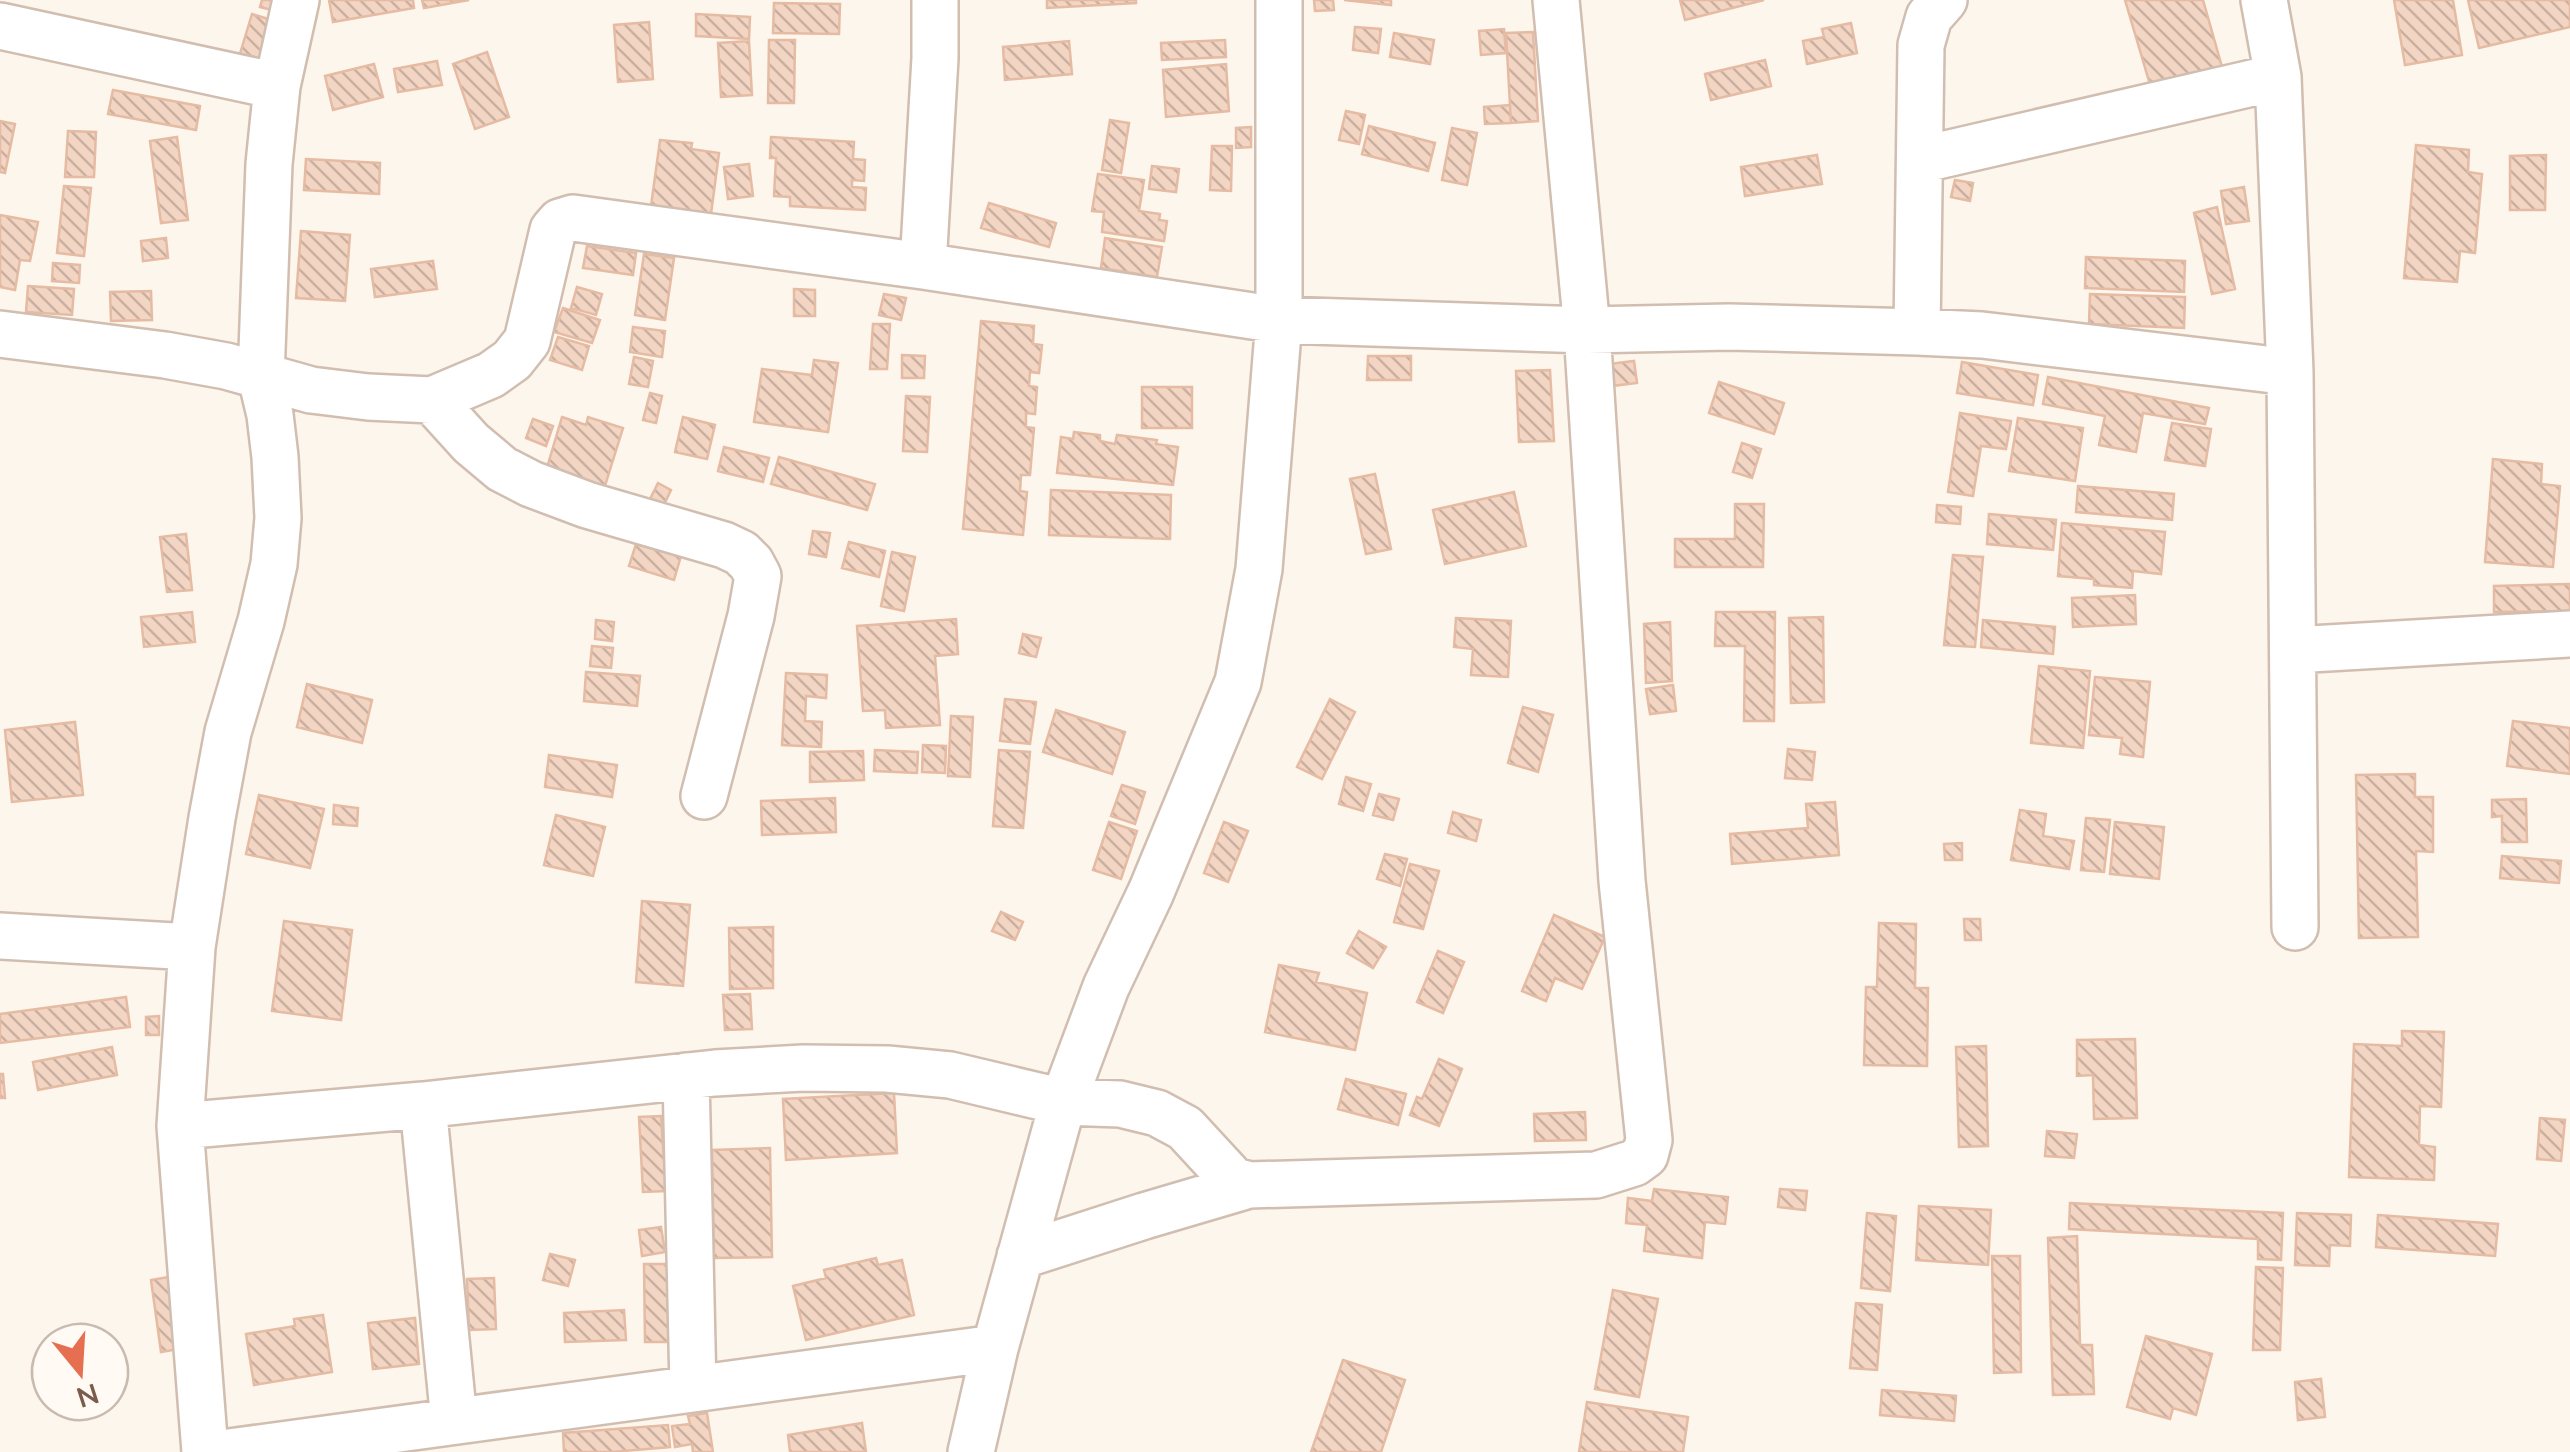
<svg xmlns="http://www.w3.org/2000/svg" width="2570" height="1452" viewBox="0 0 2570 1452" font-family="Mulish,sans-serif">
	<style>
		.building { fill: url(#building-back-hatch); stroke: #e6bba3; stroke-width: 2.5 }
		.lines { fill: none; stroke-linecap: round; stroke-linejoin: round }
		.minor-casing { stroke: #d1beb0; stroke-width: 50 }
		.minor { stroke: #fff; stroke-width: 45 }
	</style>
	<defs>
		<pattern id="building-back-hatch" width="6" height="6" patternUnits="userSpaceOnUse" patternTransform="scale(2.5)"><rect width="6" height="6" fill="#f3d5c3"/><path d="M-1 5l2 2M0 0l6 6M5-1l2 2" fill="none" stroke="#cab0a1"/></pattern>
	</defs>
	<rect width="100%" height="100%" fill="#fdf6ec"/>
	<path class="building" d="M262,0H279L276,11L260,7Z
		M329,0H413L414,8L333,22Z
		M422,0H469L424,8Z
		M1047,0H1136V3L1047,8Z
		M1314,0H1333L1334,10L1315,11Z
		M1344,0H1391V5Z
		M1680,0H1764L1685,20Z
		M2125,0H2203L2222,67L2151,88Z
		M2394,0H2453L2462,55L2405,65Z
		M2468,0H2570V27L2479,48Z
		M774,3L840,4L839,34L773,33Z
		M252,14L275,21L262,65L239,57Z
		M696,14L750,17L749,39L696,36Z
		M649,22L653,79L618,82L614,25Z
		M1851,23L1857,53L1807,64L1803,41L1824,37L1822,29Z
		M1355,27L1381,29L1378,53L1353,50Z
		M1504,29L1506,53L1481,55L1479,31Z
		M1533,32L1538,121L1511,123L1506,33Z
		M1394,33L1434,40L1430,64L1390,57Z
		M769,40H795L794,103H768Z
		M1225,40L1226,57L1162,60L1161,43Z
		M749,41L752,95L721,97L718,43Z
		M1069,41L1072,74L1005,80L1003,47Z
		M487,52L509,117L475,129L453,64Z
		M1765,60L1771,86L1711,100L1705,74Z
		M437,61L442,85L398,92L394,69Z
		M374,64L383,97L333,110L325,76Z
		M1226,64L1229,111L1166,117L1163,70Z
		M113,90L200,106L196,130L108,114Z
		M1510,105L1511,123L1485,124L1484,107Z
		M1346,111L1365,115L1359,144L1339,140Z
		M1110,120L1129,123L1121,173L1102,170Z
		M0,121L15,124L5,173L0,172Z
		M1369,126L1435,143L1428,171L1362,154Z
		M1251,127V147L1236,148V128Z
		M1452,128L1477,133L1467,185L1442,180Z
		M68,131L96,132L94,177H65Z
		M177,137L188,220L161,223L150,141Z
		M771,137L854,142L853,159L865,160L864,181L852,180V187L866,188L865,210L790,206V197L774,196L776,158H770Z
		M660,140L692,143L691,149L719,153L711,214L651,206Z
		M2416,145L2469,150L2468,172L2482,174L2475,253L2460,251L2457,282L2404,278Z
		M1212,146H1232L1231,191L1210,190Z
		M1817,155L1822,184L1745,196L1741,167Z
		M2546,155L2545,210H2510V156Z
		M306,159L380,163L379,194L304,190Z
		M749,164L753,196L728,199L724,167Z
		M1152,166L1179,169L1176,192L1149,189Z
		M1098,174L1144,180L1139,211L1160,214L1159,220L1167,221L1164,241L1102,232L1104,212L1092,211Z
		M1955,180L1973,183L1970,201L1951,197Z
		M64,186L91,188L84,256L57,253Z
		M2244,187L2249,221L2226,224L2221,191Z
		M989,203L1056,223L1049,247L981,228Z
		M2217,207L2235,289L2212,294L2194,213Z
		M0,215L38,222L30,261L20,260L15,290L0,287Z
		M301,231L350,235L345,301L296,298Z
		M166,238L168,258L143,261L141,241Z
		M1105,238L1162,247L1157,277L1101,268Z
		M587,246L636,253L633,275L583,268Z
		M644,254L674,258L665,320L635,315Z
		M2086,257L2185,261L2184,292L2085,288Z
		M433,261L437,289L375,297L371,269Z
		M53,263L80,265L79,283L52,281Z
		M28,286L74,289L72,315L26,312Z
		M577,287L602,294L596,315L571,308Z
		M794,289L815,290V316H794Z
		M151,291L152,320L111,321L110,292Z
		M884,294L906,298L901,320L879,315Z
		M2090,294L2185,297L2184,328L2089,324Z
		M563,308L600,320L592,343L554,332Z
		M981,321L1034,326L1033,344L1042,345L1039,373L1030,372L1029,386L1037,387L1035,414L1026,413V427L1034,428L1030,475H1021L1020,491L1027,492L1023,535L963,529Z
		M873,324H890L887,369H870Z
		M633,327L665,331L662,357L630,352Z
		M558,337L589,346L582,370L550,360Z
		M902,355L925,356L924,378H902Z
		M1368,356H1411V380H1367Z
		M634,357L653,361L648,387L629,384Z
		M814,360L838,363L828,432L754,422L762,369L812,375Z
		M1634,361L1637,383L1612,386L1609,364Z
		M1962,362L2038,375L2033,405L1957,393Z
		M1550,370L1554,441L1519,442L1516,371Z
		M2048,377L2209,408L2205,424L2143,413L2136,452L2099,445L2105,416L2043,404Z
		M1719,382L1784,403L1774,434L1709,413Z
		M1142,387H1192V428H1142Z
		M650,393L662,396L656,423L643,420Z
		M906,396L930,397L927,452L903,451Z
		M1960,413L2011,421L2006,449L1981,446L1973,496L1948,492Z
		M562,417L586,425L588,417L623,428L604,489L546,471Z
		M683,417L715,425L707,459L675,452Z
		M2018,418L2083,428L2075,481L2009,471Z
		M533,419L553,426L546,446L526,438Z
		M2172,423L2211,429L2205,466L2165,460Z
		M1074,432L1100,435V441L1115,444L1117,435L1157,440L1156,444L1178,447L1173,485L1057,473L1061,437L1073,439Z
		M1742,443L1761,449L1752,478L1733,472Z
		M724,447L769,458L763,482L718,471Z
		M779,457L875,484L867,510L771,484Z
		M2493,459L2542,464L2541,484L2560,486L2553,567L2485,562Z
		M1375,474L1391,549L1366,554L1350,479Z
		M658,483L671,490L661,511L647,505Z
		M2078,486L2174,494L2172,520L2076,512Z
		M1051,490L1171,495L1170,539L1049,535Z
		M1514,492L1526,546L1445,564L1433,510Z
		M1735,504H1764L1763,567H1675V539H1735Z
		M1937,505L1961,507L1960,524L1936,522Z
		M1989,514L2056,520L2053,550L1987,544Z
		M2062,523L2165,532L2161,574L2133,571L2132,588L2094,585V579L2058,576Z
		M813,531L830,533L826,557L809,554Z
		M186,534L192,590L167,592L160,537Z
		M849,542L885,551L879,577L842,568Z
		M636,544L681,556L674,580L629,566Z
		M892,552L915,557L904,611L881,606Z
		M1953,555L1983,557L1975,647L1944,645Z
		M2570,584V611L2494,612V586Z
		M2135,595L2136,624L2073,627L2072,598Z
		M192,612L195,642L144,647L141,617Z
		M1716,612H1775L1774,721H1744L1745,646H1715Z
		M1823,617L1824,702L1791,703L1789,618Z
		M1456,618L1511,621L1508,677L1471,675L1473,649L1454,647Z
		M956,619L958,654L935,656L940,725L886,728L885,710L863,711L857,626Z
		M596,620L614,622L612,641L595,639Z
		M1983,620L2055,627L2053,654L1981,647Z
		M1670,622L1672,681L1646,683L1644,624Z
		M1023,634L1041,638L1036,657L1019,653Z
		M592,646L613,648L611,668L590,666Z
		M2039,666L2090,671L2083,748L2031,743Z
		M586,672L640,676L637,706L584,701Z
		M786,673L827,675L826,698L806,696L805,721L822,722L821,747L782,745Z
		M2095,677L2150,682L2143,757L2120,754L2122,738L2089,735Z
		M307,684L372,700L362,743L297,727Z
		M1673,685L1676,711L1650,714L1646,689Z
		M1005,699L1036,702L1030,744L1000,741Z
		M1330,699L1355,712L1322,779L1297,767Z
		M1523,707L1553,715L1538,772L1508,763Z
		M1056,710L1125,732L1112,774L1043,752Z
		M951,716L973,717L970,777L948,776Z
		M2513,721L2570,728V774L2507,766Z
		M75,722L83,795L12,802L5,730Z
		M923,745L946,746L945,773L922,772Z
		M1788,749L1815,752L1812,780L1785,778Z
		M875,750L918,752L917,773L874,771Z
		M999,750L1030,752L1023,828L993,826Z
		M863,751L864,780L810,782V752Z
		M549,755L617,765L612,797L545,787Z
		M2415,774V797H2433V852L2416,851L2418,937L2359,938L2356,775Z
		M1346,777L1371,784L1363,811L1339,804Z
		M1122,785L1145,792L1135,824L1111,816Z
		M1379,794L1399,799L1393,820L1373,815Z
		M259,795L324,809L310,868L246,854Z
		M835,798L836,832L762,835L761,801Z
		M2526,799L2527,842H2502V816L2492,817V800Z
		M1835,802L1839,855L1732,864L1730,834L1808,828L1806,804Z
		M334,805L358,808L357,826L333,824Z
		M2020,810L2046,814L2043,836L2074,841L2069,869L2011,860Z
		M1453,812L1481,820L1476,841L1448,833Z
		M556,815L605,827L593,876L544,865Z
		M2086,818L2110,820L2104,872L2081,870Z
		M1109,822L1137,831L1121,879L1093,870Z
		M1224,822L1248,831L1228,882L1204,873Z
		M2115,822L2164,827L2159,879L2110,874Z
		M1962,843V860H1945L1944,844Z
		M1385,854L1407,859L1400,886L1377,879Z
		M2502,856L2561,861L2559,883L2500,878Z
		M1410,864L1439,871L1423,929L1394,922Z
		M642,901L690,905L683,986L636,982Z
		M1001,912L1023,922L1015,940L992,931Z
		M1554,915L1605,937L1582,989L1555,978L1546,1001L1522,991Z
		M1964,919H1980L1981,940H1965Z
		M284,921L352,930L341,1020L272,1011Z
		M1879,923L1916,924L1915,988H1928L1927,1066L1864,1065L1866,987H1877Z
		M773,927V988L730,989L729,928Z
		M1359,931L1386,947L1373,968L1347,953Z
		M1438,951L1464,962L1443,1013L1417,1002Z
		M1279,965L1319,973L1316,982L1367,993L1355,1050L1265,1032Z
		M750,994L752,1029L725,1030L723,995Z
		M126,997L130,1027L0,1043V1014Z
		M159,1016V1035H146V1017Z
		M2402,1031L2444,1032L2441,1107L2420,1106L2419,1145L2435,1147L2434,1180L2349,1177L2354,1044L2402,1046Z
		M2135,1039L2137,1118L2094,1119L2093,1075L2077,1076V1040Z
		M1986,1046L1988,1146L1959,1147L1956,1047Z
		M112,1047L117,1075L38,1090L33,1062Z
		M1439,1059L1462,1069L1439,1126L1410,1115L1417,1097L1422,1099Z
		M0,1074H3L5,1098H0Z
		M1346,1079L1406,1094L1398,1125L1338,1109Z
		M894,1093L897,1153L786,1160L783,1099Z
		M1585,1112L1586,1140L1535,1141L1534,1114Z
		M661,1116L666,1191L643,1192L639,1117Z
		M2540,1118L2565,1120L2561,1161L2537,1159Z
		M2047,1131L2077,1134L2074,1158L2045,1156Z
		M770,1148L772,1257L714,1258L712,1150Z
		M1654,1189L1728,1197L1725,1224L1705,1222L1702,1258L1644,1251L1647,1225L1626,1223L1628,1198L1652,1201Z
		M1780,1189L1807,1191L1805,1210L1778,1207Z
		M2070,1203L2283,1213L2281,1260L2258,1259V1239L2069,1229Z
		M1919,1206L1991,1210L1988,1265L1916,1260Z
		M1867,1213L1896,1216L1890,1291L1861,1288Z
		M2297,1213L2351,1215L2350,1246L2330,1245L2329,1266L2295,1265Z
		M2378,1215L2498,1224L2495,1256L2376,1247Z
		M661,1227L665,1252L642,1256L639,1230Z
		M2077,1236L2080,1345H2092L2094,1394L2053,1395L2048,1238Z
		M550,1254L575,1260L568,1286L543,1280Z
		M1992,1256H2020L2021,1372L1994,1373Z
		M876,1258L878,1265L902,1260L914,1315L806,1340L793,1286L826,1278L824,1270Z
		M644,1264H675V1342H645Z
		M2256,1267L2283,1268L2280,1350H2253Z
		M180,1275L179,1349L161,1352L151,1280Z
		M494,1278L496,1329L469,1330L467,1279Z
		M1613,1290L1658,1299L1639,1397L1595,1389Z
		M1856,1303L1882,1305L1877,1370L1850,1368Z
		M624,1310L626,1340L565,1342L564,1313Z
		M323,1315L332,1372L254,1385L246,1334L295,1326L294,1319Z
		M415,1318L419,1364L373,1369L368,1323Z
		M2146,1336L2212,1354L2196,1415L2173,1408L2170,1419L2127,1407Z
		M1343,1360L1405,1380L1381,1452H1311Z
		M2321,1379L2325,1417L2298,1420L2295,1382Z
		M1882,1390L1956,1396L1954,1421L1880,1415Z
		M1587,1402L1688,1417L1683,1452H1579Z
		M707,1413L713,1452H693L692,1444L675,1447L672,1426L690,1424L688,1416Z
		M862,1423L866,1452H790L788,1435Z
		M668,1425L670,1447L612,1452H564L563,1433Z"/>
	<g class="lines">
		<defs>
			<path id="minor" d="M2264,0L2278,77L2290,372L2295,927
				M0,26L277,86
				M1920,160L2278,77
				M923,266L935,58V0
				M1917,332L1921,45L1929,17L1944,0
				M0,334L165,355L226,366L311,390L368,397L432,400L491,375L512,360L527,341L553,230L560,222L573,218L923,266L1279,320L1587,330L1729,327L1917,332L1982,335L2290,372
				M432,400L471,443L502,469L531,484L587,505L724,545L741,553L751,563L758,576L751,616L704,796
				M2293,650L2570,634
				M0,936L192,947
				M686,1076L693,1389
				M423,1105L454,1421
				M180,1126L423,1105L715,1073L803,1068L887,1069L950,1075L1063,1102L1120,1104L1157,1113L1185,1128L1233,1180L1249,1185L1596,1175L1634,1163L1645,1155L1649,1140L1622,881L1587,330L1556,0
				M1020,1256L1144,1216L1249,1185
				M205,1452L180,1126L192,947L212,818L228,732L261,621L274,564L278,518L275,457L270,415L261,377L269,164L277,86L296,0
				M229,1452L995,1348
				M971,1452L995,1348L1063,1102L1106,987L1151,892L1238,682L1259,569L1279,320V0"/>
		</defs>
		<use href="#minor" class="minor-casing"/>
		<use href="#minor" class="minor"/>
	</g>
	<g transform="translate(80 1372) rotate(162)"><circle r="48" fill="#fffaf3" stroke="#cabbb1" stroke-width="2.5"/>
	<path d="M0-8L18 38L0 25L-18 38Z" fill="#e76f51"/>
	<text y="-15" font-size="28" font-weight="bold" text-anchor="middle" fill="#7a5c4d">N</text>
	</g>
</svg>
